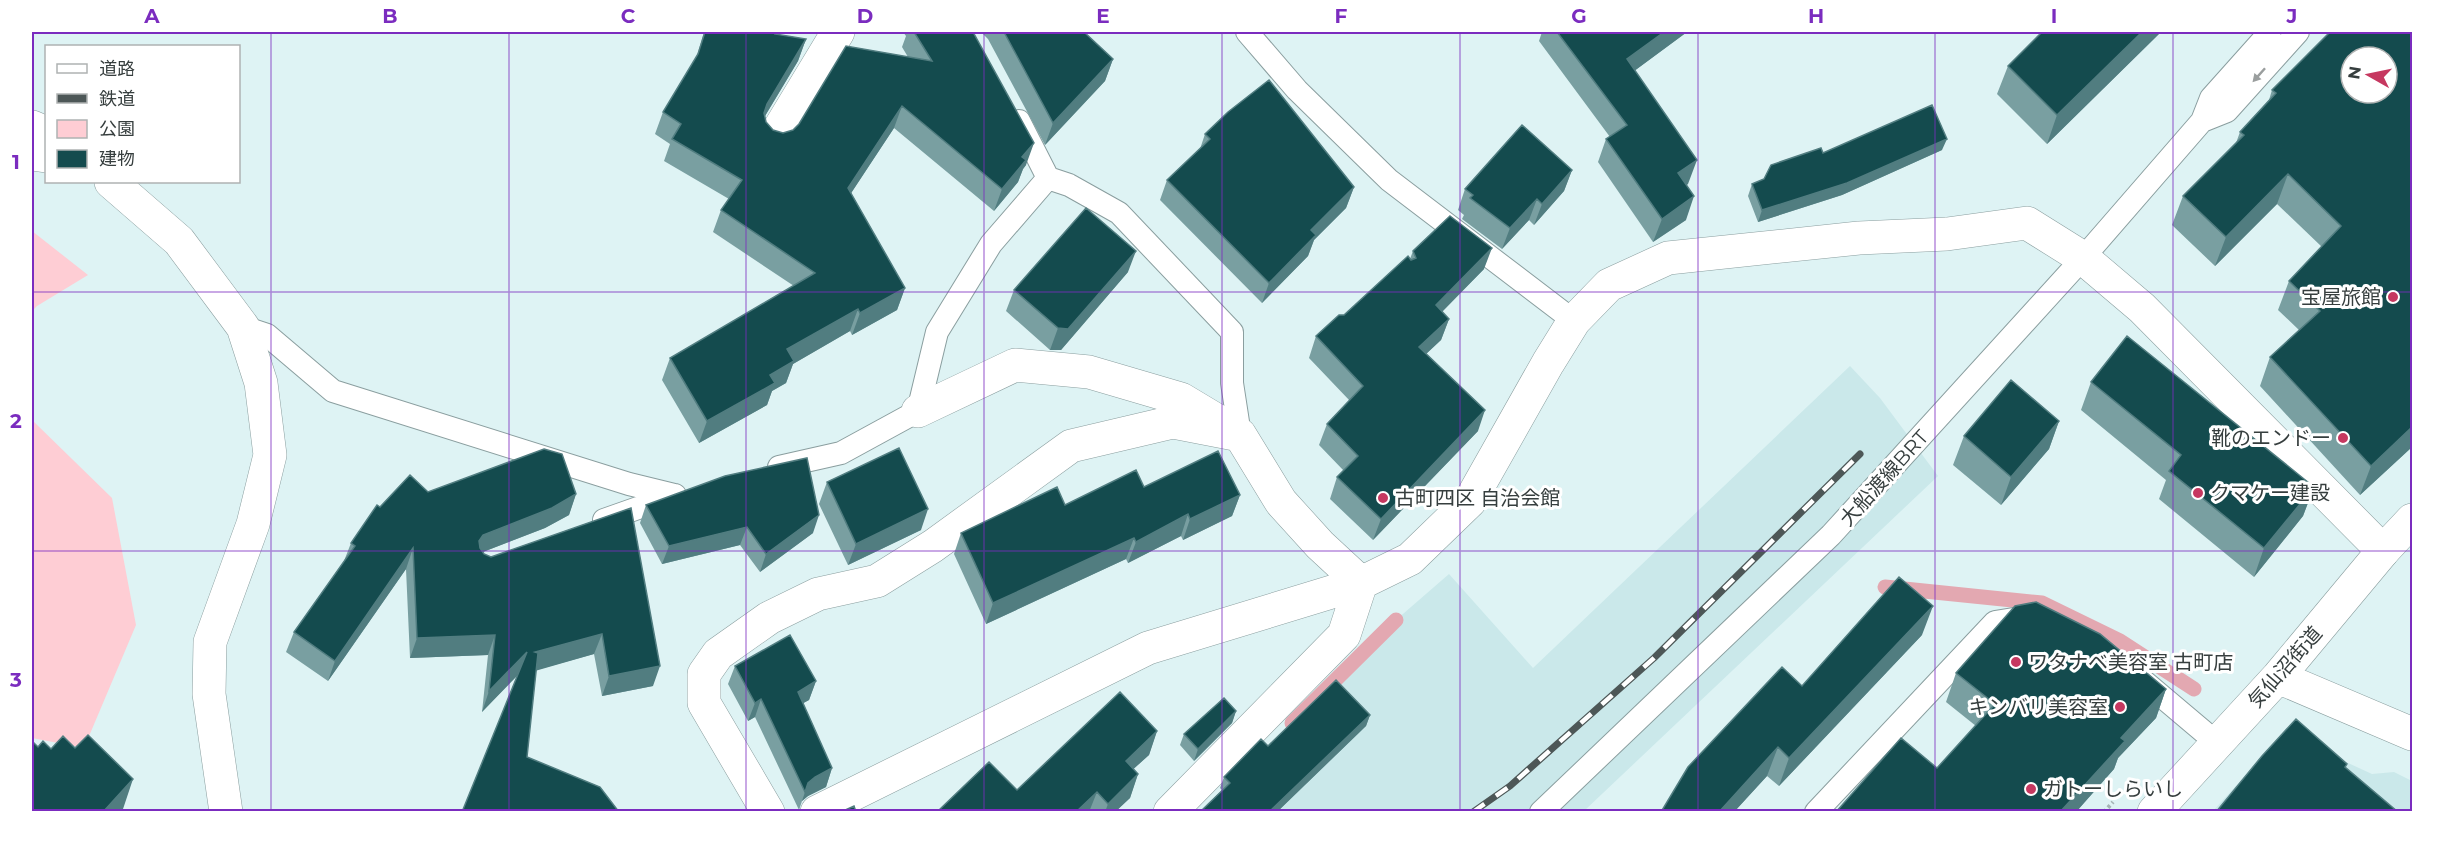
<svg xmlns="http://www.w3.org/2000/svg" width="2444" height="843" viewBox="0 0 2444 843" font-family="Montserrat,'Noto Sans JP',sans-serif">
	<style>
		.built { fill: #cae8ea }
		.green { fill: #fecdd4 }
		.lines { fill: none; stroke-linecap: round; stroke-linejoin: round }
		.stream { stroke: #e3a8b1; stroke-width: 15 }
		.service-casing { stroke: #8a9e9f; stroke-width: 24 }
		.minor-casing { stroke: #8a9e9f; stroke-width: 34 }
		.tertiary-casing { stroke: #8a9e9f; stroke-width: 34 }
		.path { stroke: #a4b4b5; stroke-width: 4; stroke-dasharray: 3 3; stroke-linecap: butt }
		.service { stroke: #fff; stroke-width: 22 }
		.minor { stroke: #fff; stroke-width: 33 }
		.tertiary { stroke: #fff; stroke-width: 33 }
		.rail-casing { stroke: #4d5757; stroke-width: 7 }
		.rail { stroke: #fff; stroke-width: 4.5; stroke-dasharray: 14; stroke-linecap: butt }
		.wall { fill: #799fa1 }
		.shaded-wall { fill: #517d80 }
		.building { fill: #144b4e; stroke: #517d80; stroke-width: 1.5; fill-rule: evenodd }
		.oneway { fill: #9a9e9e }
		.grid { fill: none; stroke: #7b2cbf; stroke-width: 1.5; stroke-opacity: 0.55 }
		.poi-dot { fill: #c63860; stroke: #fff; stroke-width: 2 }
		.labels { text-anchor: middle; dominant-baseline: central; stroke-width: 6; stroke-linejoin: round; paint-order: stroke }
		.poi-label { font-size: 20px; fill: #363e3e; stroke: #fff; text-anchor: start }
		.street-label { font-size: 20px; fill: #363e3e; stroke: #fff }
		.neatline { fill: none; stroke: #7b2cbf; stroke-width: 2 }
		.grid-label { font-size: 20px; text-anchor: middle; font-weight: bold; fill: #7b2cbf }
	</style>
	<rect width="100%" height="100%" fill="#def3f4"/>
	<path class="built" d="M1850,366L1880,398L1938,476L1584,811L1203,812L1396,620L1449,574L1533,668Z
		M2277,741L2309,745L2372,774L2394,772L2412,781V811L2212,812Z"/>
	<path class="green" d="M32,231L88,275L37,306L32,311Z
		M32,420L112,498L136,625L84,748L32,738Z"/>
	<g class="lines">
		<path class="stream" d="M1885,587L2042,603L2120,641L2194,689
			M1292,723L1396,620"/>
		<defs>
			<path id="service" d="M1247,32L1297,90L1389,180L1574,321
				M1019,121L1048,178
				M2202,121L2227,111L2298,32
				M243,327L267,335L333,391L629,484L674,495
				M779,467L841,453L918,411L937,332L991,244L1048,178L1069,185L1119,213L1232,332V383L1240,435
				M604,520L675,495
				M2140,678L2217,743
				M1541,812L1831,535L2083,258L2202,121L2211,98L2270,32
				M1816,812L1995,622L2032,616"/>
			<path id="minor" d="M32,127L46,133
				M775,136L838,32
				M32,154L46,156
				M111,182L179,241L243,327L261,383L270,455L253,524L210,642L209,694L226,812
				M918,411L1015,365L1089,372L1181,399L1221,423
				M768,812L704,703V674L718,654L769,618L818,594L877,581L933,546L1071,446L1173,422L1240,435L1281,502L1320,545L1361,583L1344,635L1170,812
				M817,812L1148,648L1361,583L1410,559L1470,501L1548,363L1574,321L1609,285L1668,258L1859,238L1947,234L2027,223L2083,258L2142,308L2383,551"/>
			<path id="tertiary" d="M2278,677L2412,734
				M2154,812L2278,677L2383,551L2412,520"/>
		</defs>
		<use href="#service" class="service-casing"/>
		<use href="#minor" class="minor-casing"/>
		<use href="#tertiary" class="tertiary-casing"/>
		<path class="path" d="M2104,812L2113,802"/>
		<use href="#service" class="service"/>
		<use href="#minor" class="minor"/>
		<use href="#tertiary" class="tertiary"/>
		<defs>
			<path id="rail" d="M1473,812L1510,786L1654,658L1860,454"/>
		</defs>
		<use href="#rail" class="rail-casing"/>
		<use href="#rail" class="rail"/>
	</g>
	<path class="wall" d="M704,32H776L775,34L806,39L798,61L765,116L766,122L773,130L783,133L793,130L908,57L902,47L906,36L903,32H973L1026,165L1023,169L1018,182L994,211L894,128L851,193L905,288L897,310L852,335L850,331L793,364L786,383L772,391L767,405L699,443L662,380L670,358L794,286L713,232L721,210L729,199L664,161L670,144L655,134L663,112L696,59Z
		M981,32H1084L1113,59L1105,81L1045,145L988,39Z
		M1542,32H1687L1634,71L1688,184L1686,185V220L1653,242L1598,162L1606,139L1610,137L1539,41Z
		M2042,32H2161L2047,144L1997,94L2008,66Z
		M2330,32L2412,447L2360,495L2260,386L2270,357L2299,330L2278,310L2289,281L2322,247L2277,204L2215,266L2172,225L2183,196L2236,143L2240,132L2269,100L2272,90Z
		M1205,134L1354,187L1346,208L1314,240L1308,256L1262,303L1160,200L1167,180L1200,149Z
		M1942,150L1842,195L1758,222L1748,196L1752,184L1823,153Z
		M1572,170L1564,191L1534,225L1529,220L1502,249L1462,219L1464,215L1458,210L1465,189Z
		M1413,251L1484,269L1442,312L1449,319L1441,340L1426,354L1478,431L1373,540L1330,499L1337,477L1344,471L1319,445L1327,424L1350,401L1309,358L1316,336L1344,315L1410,259Z
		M1128,272L1061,350H1050L1006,311L1014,290Z
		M2091,382L2314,487L2303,516L2254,577L2159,499L2166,480L2081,410Z
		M2059,421L2049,449L2001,505L1953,465L1964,436Z
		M827,482L921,530L848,565L819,504Z
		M1144,487L1240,495L1232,516L1183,540L1181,536L1128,563L1126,559L986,624L954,554L961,533L1065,505Z
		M428,492L576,494L569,515L545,528L483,552L484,554L491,557L631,508L653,686L602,696L594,654L536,670L462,812L518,674L482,712L488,655L410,658L406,569L328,681L286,652L294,632L344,561L351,543L380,507Z
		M646,505L813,533L760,572L740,545L662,564L640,523Z
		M1922,635L1779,786L1767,776L1734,812L1802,686Z
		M735,666L816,681L809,700L803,703L832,768L826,787L808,796L802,801L799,810L755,717L748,721L728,684Z
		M1956,673L2166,689L2156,718L2118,758L2114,769L2076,812H1836L1937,768L1976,726L1946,702Z
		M1236,711L1232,723L1194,761L1180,745L1184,734Z
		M1370,715L1366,726L1277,812H1200L1222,790L1220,788L1224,777L1268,746Z
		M1157,731L1149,755L1133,769L1138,774L1130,798L1115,812H937L1017,790Z"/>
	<path class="shaded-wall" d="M1664,32H1687L1618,83L1627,59Z
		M2142,32H2161L2047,144L2057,115Z
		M806,39L798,61L759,126L767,104Z
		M1113,59L1105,81L1045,145L1053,123Z
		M902,106L894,128L840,210L848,188Z
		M1947,139L1942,150L1842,195L1758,222L1762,210Z
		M1034,143L1026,165L1023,169L1018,182L994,211L1002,189L1022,157Z
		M1697,160L1688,184L1669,196L1678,173Z
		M1572,170L1564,191L1534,225L1542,204Z
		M2288,174L2277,204L2215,266L2226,237Z
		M1354,187L1346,208L1314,240L1308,256L1262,303L1269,283L1311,230Z
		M1694,196L1686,220L1653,242L1662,219Z
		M1537,199L1529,220L1502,249L1510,228Z
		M1492,248L1484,269L1428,326L1436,305Z
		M1136,251L1128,272L1061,350H1050L1058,328Z
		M905,288L897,310L852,335L860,313Z
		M858,309L850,331L793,364L786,383L772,391L767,405L699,443L707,421L787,349Z
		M1449,319L1441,340L1411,368L1419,347Z
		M1485,410L1478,431L1373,540L1381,519Z
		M2059,421L2049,449L2001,505L2011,477Z
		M2412,427V447L2360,495L2371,466Z
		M2314,487L2303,516L2254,577L2264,548Z
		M576,494L569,515L545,528L475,555L479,541L483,535Z
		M1240,495L1232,516L1183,540L1190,519Z
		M928,509L921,530L848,565L856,544Z
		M1188,514L1181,536L1128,563L1136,542Z
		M819,515L813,533L760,572L766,554Z
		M747,527L740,545L662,564L669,546Z
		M1134,538L1126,559L986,624L993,603Z
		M413,548L406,569L328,681L335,661Z
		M1933,606L1922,635L1779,786L1789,758Z
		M602,634L594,654L528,673L535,652Z
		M495,635L488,655L410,658L417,638Z
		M527,652L520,673L482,712L489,691Z
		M660,666L653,686L602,696L609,676Z
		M816,681L809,700L791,710L798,692Z
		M2166,689L2156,718L2118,758L2114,769L2076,812H2060L2121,738Z
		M761,699L755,717L748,721L755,703Z
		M1236,711L1232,723L1194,761L1198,749Z
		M1370,715L1366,726L1277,812H1269Z
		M1157,731L1149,755L1117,784L1126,761Z
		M1778,747L1767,776L1734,812H1719Z
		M832,768L826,787L808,796L802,801L808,783L815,777Z
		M1138,774L1130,798L1115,812H1105L1108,804Z
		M133,779L122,812H103Z
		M1097,792L1089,812H1076Z"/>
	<path class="building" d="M705,32H776L775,34L806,39L767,104L764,113L766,122L773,130L783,133L793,130L799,124L846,46L932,61L914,32H973L1034,143L1022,157L1026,160L1002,189L902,106L848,188L905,288L860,313L858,309L787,349L794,361L770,375L775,383L707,421L670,358L815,273L721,210L742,180L672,139L681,124L663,112L698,54Z
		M1004,32H1084L1113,59L1053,123Z
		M1557,32H1664L1627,59L1697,160L1678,173L1694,196L1662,219L1606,139L1627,125Z
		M2042,32H2142L2057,115L2008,66Z
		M2330,32H2412V427L2371,466L2270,357L2320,311L2289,281L2341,226L2288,174L2226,237L2183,196L2244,135L2240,132L2276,93L2272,90ZM2351,57H2387V93H2351Z
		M1269,80L1354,187L1311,230L1316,235L1269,283L1167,180L1210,139L1205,134L1228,112Z
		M1932,105L1947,139L1847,183L1762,210L1752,184L1764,179L1771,165L1821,148L1823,153Z
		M1522,125L1572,170L1542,204L1537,199L1510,228L1470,198L1473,195L1465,189Z
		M1086,208L1136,251L1068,329L1058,328L1014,290Z
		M1450,216L1492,248L1436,305L1449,319L1419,347L1485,410L1381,519L1337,477L1358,456L1327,424L1363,386L1316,336L1339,315H1344L1408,256L1411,260L1416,258L1413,251Z
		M2127,336L2314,487L2264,548L2169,471L2181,455L2091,382Z
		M2011,380L2059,421L2011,477L1964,436Z
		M899,448L928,509L856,544L827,482Z
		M544,449L562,454L576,494L552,508L483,535L479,541L480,548L484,554L491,557L631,508L660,666L609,676L602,634L535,652L538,653L527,757L600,787L619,812H462L527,652L489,691L495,635L417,638L413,548L335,661L294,632L355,546L351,543L377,505L380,507L410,475L428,492Z
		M1218,451L1240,495L1190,519L1188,514L1136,542L1134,538L993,603L961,533L1057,487L1065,505L1136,470L1144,487Z
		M807,458L819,515L766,554L747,527L669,546L646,505L725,476Z
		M1899,577L1933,606L1789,758L1778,747L1719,812H1661L1688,767L1782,667L1802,686Z
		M2036,602L2100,634L2166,689L2121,738L2125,741L2060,812H1836L1901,738L1937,768L1995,704L1956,673L2015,606Z
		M790,635L816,681L798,692L832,768L815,777L808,783L805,792L761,699L755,703L735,666Z
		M1336,680L1370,715L1269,812H1200L1230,783L1224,777L1261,739L1268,746Z
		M1120,692L1157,731L1126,761L1138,774L1108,804L1097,792L1076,812H937L989,762L1017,790Z
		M1224,698L1236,711L1198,749L1184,734Z
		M2296,719L2347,764L2345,767L2398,812H2216L2262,756Z
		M88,735L133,779L103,812H32V741L38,747L43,741L51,749L63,736L75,748Z
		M854,806L856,812H841Z"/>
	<defs><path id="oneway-solid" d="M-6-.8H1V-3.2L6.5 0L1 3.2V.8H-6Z" transform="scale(1.5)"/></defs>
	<use class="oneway" href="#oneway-solid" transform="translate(2259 75) rotate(132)"/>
	<path class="grid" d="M271,32V812M509,32V812M746,32V812M984,32V812M1222,32V812M1460,32V812M1698,32V812M1935,32V812M2173,32V812M32,292H2412M32,551H2412"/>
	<g class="poi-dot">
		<circle cx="2393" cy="297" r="6"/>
		<circle cx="2343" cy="438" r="6"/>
		<circle cx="2198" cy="493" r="6"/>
		<circle cx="1383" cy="498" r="6"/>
		<circle cx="2016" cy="662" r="6"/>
		<circle cx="2120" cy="707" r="6"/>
		<circle cx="2031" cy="789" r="6"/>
	</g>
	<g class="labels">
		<g class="poi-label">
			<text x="2381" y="297" text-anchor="end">宝屋旅館</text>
			<text x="2331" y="438" text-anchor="end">靴のエンドー</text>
			<text x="2210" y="493">クマケー建設</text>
			<text x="1395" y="498">古町四区 自治会館</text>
			<text x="2028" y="662">ワタナベ美容室 古町店</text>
			<text x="2108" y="707" text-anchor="end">キンバリ美容室</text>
			<text x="2043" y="789">ガトーしらいし</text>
		</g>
		<g class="street-label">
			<text transform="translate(1884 478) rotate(-48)">大船渡線BRT</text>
			<text transform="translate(2285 667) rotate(-49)">気仙沼街道</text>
		</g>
	</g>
	<rect width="2444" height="843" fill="none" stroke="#ffffff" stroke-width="66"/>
	<rect x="45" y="45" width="195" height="138" fill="#ffffff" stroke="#afb2b2" stroke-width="1.5"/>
	<rect x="57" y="64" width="30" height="9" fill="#ffffff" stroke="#afb2b2" stroke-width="1.5"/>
	<text x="99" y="75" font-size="18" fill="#363e3e">道路</text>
	<rect x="57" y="94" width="30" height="9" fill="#4d5757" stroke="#afb2b2" stroke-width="1.5"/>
	<text x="99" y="105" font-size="18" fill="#363e3e">鉄道</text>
	<rect x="57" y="120" width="30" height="18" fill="#fecdd4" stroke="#afb2b2" stroke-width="1.5"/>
	<text x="99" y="135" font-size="18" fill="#363e3e">公園</text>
	<rect x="57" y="150" width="30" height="18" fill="#144b4e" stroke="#afb2b2" stroke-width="1.5"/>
	<text x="99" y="165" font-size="18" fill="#363e3e">建物</text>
	<g transform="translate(2369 75) rotate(279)"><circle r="28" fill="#ffffff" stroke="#afb2b2" stroke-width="1.5"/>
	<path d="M0-4.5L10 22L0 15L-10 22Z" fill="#c63860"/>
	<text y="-9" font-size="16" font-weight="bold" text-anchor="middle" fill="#363e3e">N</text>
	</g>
	<rect x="33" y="33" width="2378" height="777" class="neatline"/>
	<g class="grid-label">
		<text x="152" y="23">A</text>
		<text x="390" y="23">B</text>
		<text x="628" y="23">C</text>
		<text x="865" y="23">D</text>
		<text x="1103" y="23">E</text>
		<text x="1341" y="23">F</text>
		<text x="1579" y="23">G</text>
		<text x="1816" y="23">H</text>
		<text x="2054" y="23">I</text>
		<text x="2292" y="23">J</text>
		<text x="16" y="169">1</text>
		<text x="16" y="428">2</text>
		<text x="16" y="687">3</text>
	</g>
</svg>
